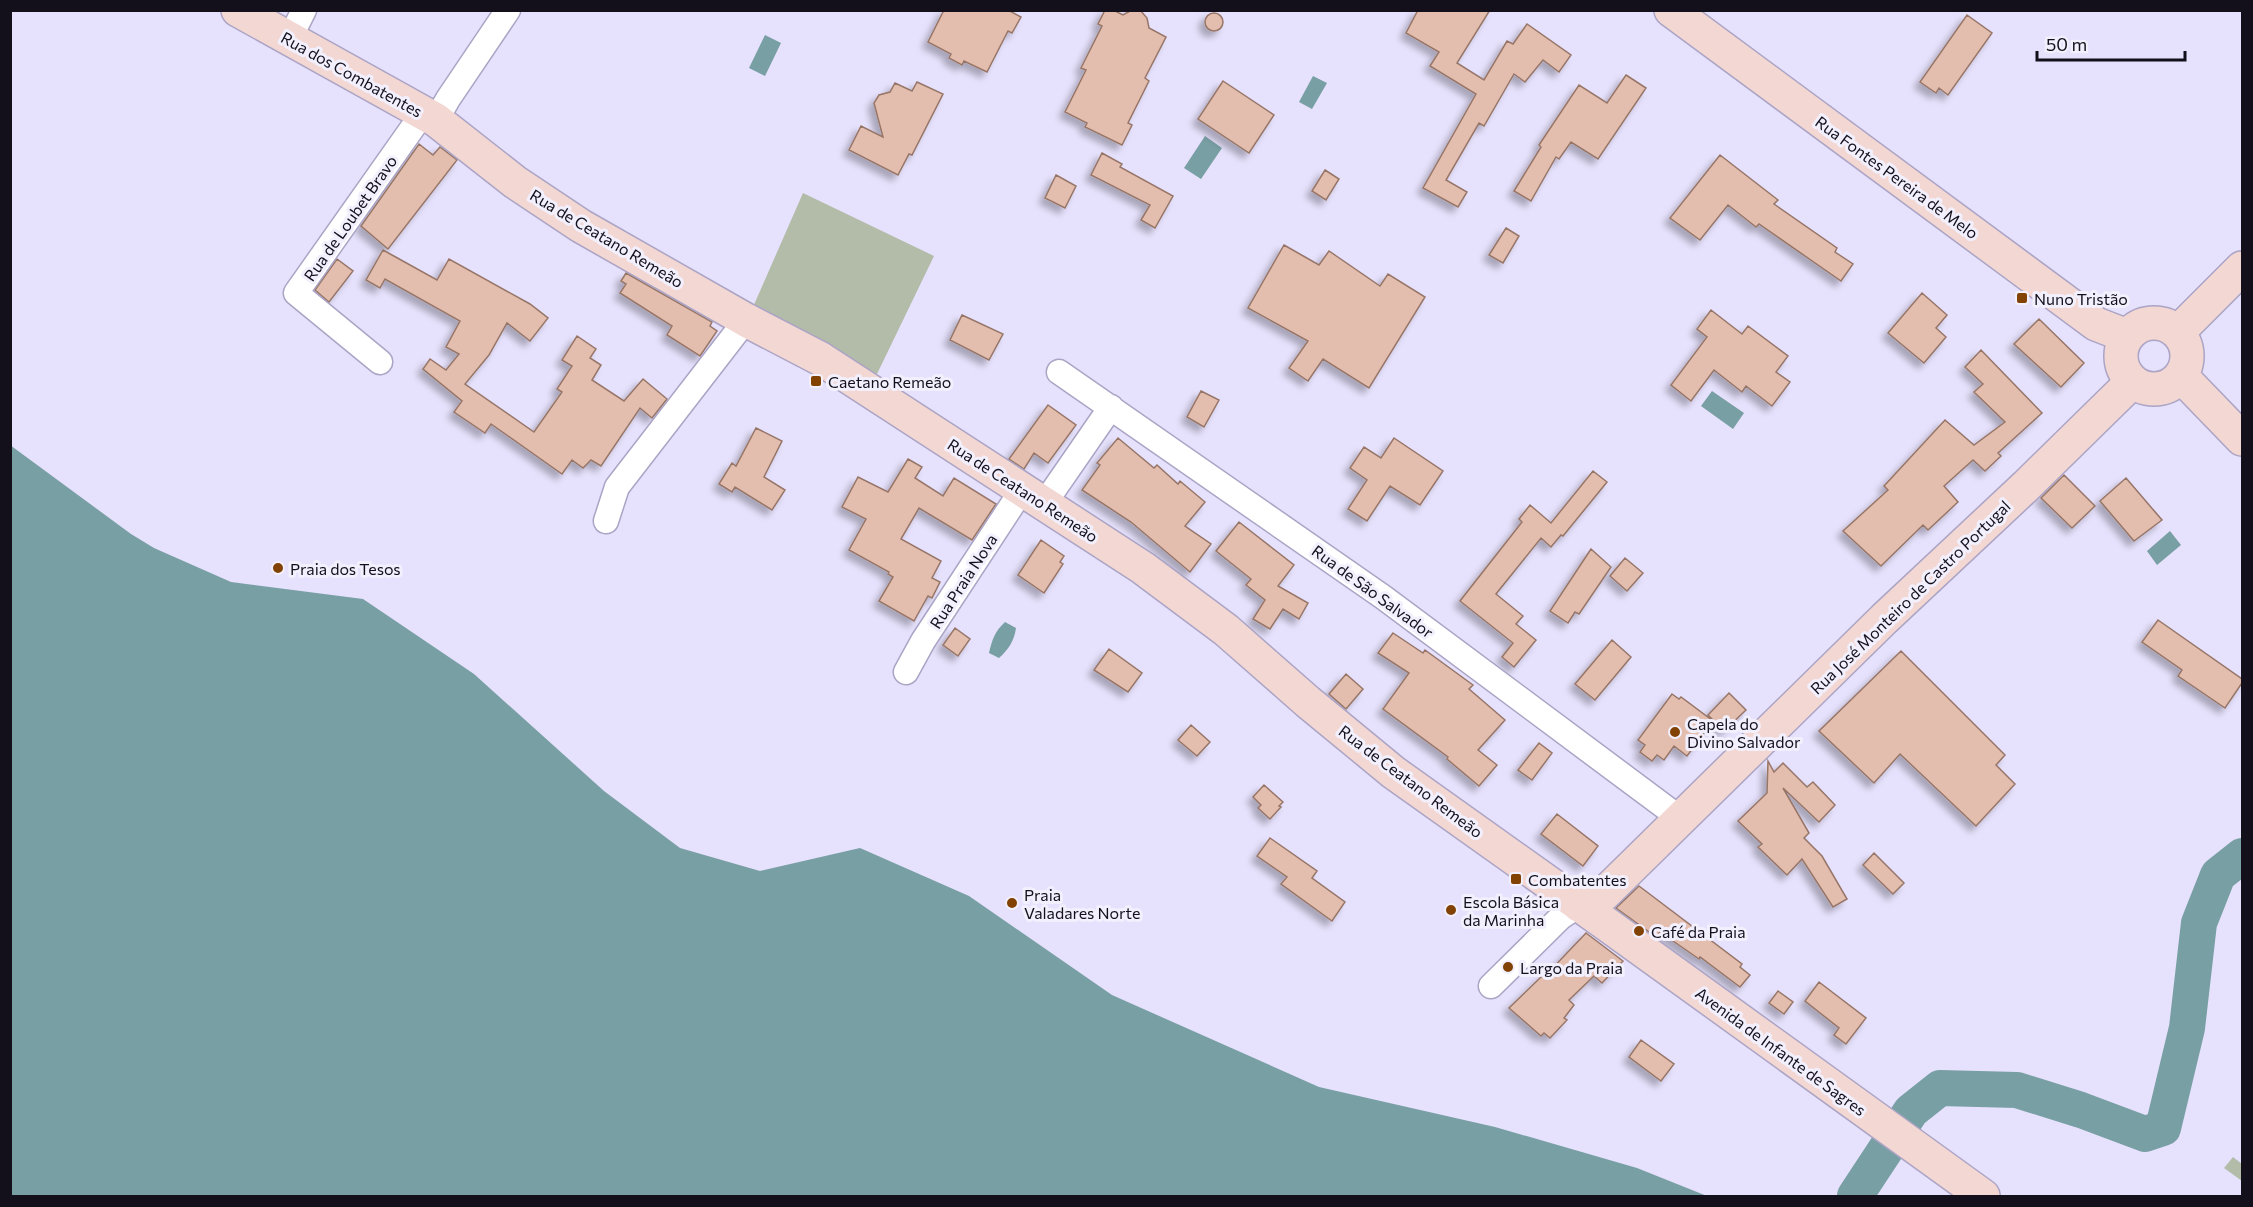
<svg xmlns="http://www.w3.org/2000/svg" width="2253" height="1207" viewBox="0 0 2253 1207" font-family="Commissioner,sans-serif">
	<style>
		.green { fill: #b3bca9 }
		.water { fill: #789fa4 }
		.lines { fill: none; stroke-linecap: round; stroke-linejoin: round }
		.river { stroke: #789fa4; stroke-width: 36 }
		.building { fill: #e3beaf; stroke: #977668; stroke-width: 1.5; filter: url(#shadow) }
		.street-casing { stroke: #aba4c5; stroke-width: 27 }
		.secondary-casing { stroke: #aba4c5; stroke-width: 36 }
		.street { stroke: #fff; stroke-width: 24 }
		.secondary { stroke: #f3d7d3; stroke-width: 33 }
		.poi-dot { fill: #814204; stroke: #f3f0fe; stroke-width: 2 }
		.labels { text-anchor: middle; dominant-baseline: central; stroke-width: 6; stroke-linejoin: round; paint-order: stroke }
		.street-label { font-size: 16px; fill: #13101c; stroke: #f3f0fe }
		.poi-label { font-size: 16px; fill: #13101c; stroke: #f3f0fe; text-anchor: start }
	</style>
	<defs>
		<filter id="shadow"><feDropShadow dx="-5.5" dy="5.5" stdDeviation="3" flood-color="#0004"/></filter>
	</defs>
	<rect width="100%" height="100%" fill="#e6e1fc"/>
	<path class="green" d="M803,193L934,256L877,374L753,307Z
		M2233,1157L2242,1164V1181L2224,1168Z"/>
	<path class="water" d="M765,35L781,43L765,76L749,68Z
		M1313,76L1327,83L1312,109L1299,102Z
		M1205,136L1222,148L1201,179L1184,168Z
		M1712,391L1744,413L1733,429L1701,406Z
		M10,445L131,534L154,548L231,582L363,599L474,674L604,791L680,848L760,871L860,848L969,896L1112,995L1319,1087L1495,1127L1637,1168L1707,1196H11Z
		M2170,531L2181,545L2157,565L2147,551Z
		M1005,622L1016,628C1014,641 1009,649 999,658L989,653C992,640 995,631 1005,622Z"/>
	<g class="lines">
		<path class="river" d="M1855,1196L1911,1111L1940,1088L2017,1090L2081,1110L2145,1134L2163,1128L2187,1028L2199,923L2218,875L2242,856"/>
	</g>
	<path class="building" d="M944,10H1008L1021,17L1012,33L1008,31L987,72L964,61L962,65L949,58L951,54L928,42Z
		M1105,10H1113L1123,15L1132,10H1140L1147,18L1149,28L1166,37L1145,78L1149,81L1128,123L1132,125L1122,145L1085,127L1087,123L1065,112L1086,70L1081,68L1102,26L1098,24Z
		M1418,10H1490L1457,63L1484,80L1507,41L1513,44L1527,24L1571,55L1559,72L1543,60L1525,82L1514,74L1484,126L1479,123L1446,180L1467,192L1458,207L1423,188L1476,94L1430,66L1439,52L1406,33Z
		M1205 22a9 9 0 1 1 18 0a9 9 0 1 1-18 0Z
		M1967,15L1992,33L1948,95L1939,88L1936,93L1920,82Z
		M1626,75L1646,88L1598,159L1571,142L1559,159L1556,157L1531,201L1514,191L1541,147L1539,145L1579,85L1607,103Z
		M1223,81L1274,115L1249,153L1198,119Z
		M917,82L943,94L912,155L909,154L898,175L849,150L861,126L883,137L874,103L879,95L890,92L895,83L912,91Z
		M419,144L433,155L440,147L457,160L388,249L361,226Z
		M1102,153L1122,164L1120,167L1173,196L1155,228L1141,220L1150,205L1091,175Z
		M1720,155L1778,200L1774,204L1837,248L1835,252L1853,264L1841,281L1759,224L1756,227L1728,205L1700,240L1670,218Z
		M1325,170L1339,179L1326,200L1312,191Z
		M1056,175L1076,186L1065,208L1045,198Z
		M1506,228L1519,236L1503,263L1489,255Z
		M1284,245L1319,265L1329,251L1380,286L1388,274L1425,297L1369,388L1323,359L1308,381L1289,368L1308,341L1248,308Z
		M383,250L437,280L449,259L530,304L548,318L530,341L507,323L489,355L465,384L534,432L562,392L557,389L572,366L562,360L577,336L596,349L590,358L601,365L592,380L624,401L643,379L667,399L652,418L640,408L601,466L591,460L583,468L572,460L562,474L491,424L485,433L454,412L462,401L423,369L430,359L446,370L459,354L446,347L460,321L385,279L380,288L366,280Z
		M337,259L353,271L329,302L315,290Z
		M626,273L712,322L710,326L717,331L700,356L667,335L672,326L620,293L626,284L621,281Z
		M1922,293L1947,315L1936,328L1946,337L1924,363L1888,333Z
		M1711,310L1742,334L1748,326L1788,356L1776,372L1790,382L1772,406L1746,386L1742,392L1714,370L1691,401L1671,385L1707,337L1697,329Z
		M962,315L1003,334L989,360L950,340Z
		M2039,319L2084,363L2061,387L2014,344Z
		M1981,350L2042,413L1998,453L2001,456L1985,471L1973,460L1944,486L1958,502L1928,530L1923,525L1881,566L1843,531L1888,490L1884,486L1945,420L1974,445L2005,422L1974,392L1983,384L1965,367Z
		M1201,391L1219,400L1204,427L1187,417Z
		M1048,405L1076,425L1048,463L1034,453L1024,469L1009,459Z
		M756,428L782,441L764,477L785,490L772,510L735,487L732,492L719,484L732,463L736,466Z
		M1118,438L1154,468L1157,465L1178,484L1180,481L1205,502L1185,526L1211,544L1190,572L1131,522L1082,490L1100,465L1097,463Z
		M1394,438L1443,471L1420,505L1390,486L1367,521L1348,509L1367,480L1350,468L1364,447L1381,458Z
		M908,459L922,467L915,478L943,496L954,478L996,504L972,540L919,508L901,539L941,561L932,578L940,582L932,598L928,596L914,621L879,601L893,577L888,574L889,572L849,550L866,519L842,507L858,477L888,492Z
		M1593,471L1607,482L1563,536L1561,535L1551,547L1541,538L1496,594L1523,616L1516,624L1536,640L1514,667L1502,657L1513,643L1460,601L1522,522L1519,519L1530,505L1551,523Z
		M2064,475L2095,506L2072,528L2041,498Z
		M2126,478L2162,520L2134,541L2100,501Z
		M1239,522L1294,565L1278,586L1308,603L1299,619L1283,609L1270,629L1253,619L1265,600L1246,585L1251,579L1216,551Z
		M1041,540L1064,556L1060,562L1063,564L1044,593L1018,575Z
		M1591,549L1611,567L1579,614L1575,612L1568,623L1550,611Z
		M1625,558L1643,573L1627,591L1610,576Z
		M2158,620L2242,679V683L2225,708L2178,676L2182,670L2142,642Z
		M955,628L970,639L958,656L943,645Z
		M1393,633L1423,653L1425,650L1473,685L1469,689L1505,720L1478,750L1497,765L1479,786L1447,759L1448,757L1383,709L1409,673L1378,653Z
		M1612,640L1631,657L1595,700L1575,684Z
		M1109,649L1142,673L1128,692L1094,670Z
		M1901,651L2005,755L1996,765L2015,784L1976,826L1900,754L1874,783L1819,731Z
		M1346,674L1363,689L1346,709L1329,694Z
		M1729,693L1746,710L1724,731L1708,715Z
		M1672,694L1679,699L1681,697L1713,721L1687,756L1674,746L1664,760L1657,755L1652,761L1640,752L1645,745L1638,740Z
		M1191,725L1210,742L1197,756L1178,740Z
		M1539,743L1552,753L1532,780L1518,770Z
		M1768,761L1774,772L1783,763L1807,787L1813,782L1835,805L1819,822L1783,788L1809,833L1804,838L1822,856L1847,899L1833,907L1802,859L1787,875L1758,847L1762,844L1738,821L1767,793Z
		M1264,785L1283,802L1279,806L1281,807L1270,819L1258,808L1261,805L1253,797Z
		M1557,814L1598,846L1583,866L1541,834Z
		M1270,838L1317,871L1312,878L1345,902L1332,921L1281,884L1287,877L1257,856Z
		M1874,853L1904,883L1893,894L1863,865Z
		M1639,886L1742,964L1740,967L1750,975L1740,987L1700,957L1699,959L1660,932L1657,936L1653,933L1652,934L1616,908Z
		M1586,933L1623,961L1602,983L1594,976L1569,1000L1574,1005L1564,1018L1567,1020L1550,1038L1544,1033L1541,1036L1509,1008L1541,977L1547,974Z
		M1819,982L1866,1018L1846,1044L1834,1035L1839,1028L1805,1001Z
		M1778,991L1793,1002L1784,1014L1769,1003Z
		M1641,1040L1674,1064L1661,1081L1629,1057Z"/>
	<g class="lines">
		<defs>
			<path id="street" d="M289,40L304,10
				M436,120L448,99L508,10
				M380,362L296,293L423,113
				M1059,372L1383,597L1681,819
				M1044,504L1111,407
				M606,521L617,487L746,320
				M906,672L923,641L1022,490
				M1491,986L1561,917L1579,905"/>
			<path id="secondary" d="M238,10L436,120L515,182L581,226L746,320L821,359L1143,568L1226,630L1308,702L1393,772L1605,923L1983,1196
				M1671,10L2096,324L2127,336
				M2121 356a33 33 0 1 1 66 0a33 33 0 1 1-66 0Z
				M2178,332L2242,268
				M2181,376L2242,439
				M1579,905L1604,894L1884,619L2026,486L2132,382"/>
		</defs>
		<use href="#street" class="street-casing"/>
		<use href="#secondary" class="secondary-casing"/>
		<use href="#street" class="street"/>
		<use href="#secondary" class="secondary"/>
	</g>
	<g class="poi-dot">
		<rect x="2016" y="292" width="12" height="12" rx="3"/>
		<rect x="810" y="375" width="12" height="12" rx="3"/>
		<circle cx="278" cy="568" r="6"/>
		<circle cx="1675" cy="732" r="6"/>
		<rect x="1510" y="873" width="12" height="12" rx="3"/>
		<circle cx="1012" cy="903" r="6"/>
		<circle cx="1451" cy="910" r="6"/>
		<circle cx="1639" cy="931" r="6"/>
		<circle cx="1508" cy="967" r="6"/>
	</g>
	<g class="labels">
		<g class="street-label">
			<text transform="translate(352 74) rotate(29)">Rua dos Combatentes</text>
			<text transform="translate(1897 177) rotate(36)">Rua Fontes Pereira de Melo</text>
			<text transform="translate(350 218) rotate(-55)">Rua de Loubet Bravo</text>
			<text transform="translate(607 238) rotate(31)">Rua de Ceatano Remeão</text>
			<text transform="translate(1023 490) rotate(33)">Rua de Ceatano Remeão</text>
			<text transform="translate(963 581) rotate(-57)">Rua Praia Nova</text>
			<text transform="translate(1373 591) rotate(36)">Rua de São Salvador</text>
			<text transform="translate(1910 597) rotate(-44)">Rua José Monteiro de Castro Portugal</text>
			<text transform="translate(1411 781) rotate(37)">Rua de Ceatano Remeão</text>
			<text transform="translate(1781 1051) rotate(36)">Avenida de Infante de Sagres</text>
		</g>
		<g class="poi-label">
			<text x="2034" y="298">Nuno Tristão</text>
			<text x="828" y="381">Caetano Remeão</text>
			<text x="290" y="568">Praia dos Tesos</text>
			<text x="1687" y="723">Capela do<tspan x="1687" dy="18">Divino Salvador</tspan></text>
			<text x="1528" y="879">Combatentes</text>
			<text x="1024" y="894">Praia<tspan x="1024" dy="18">Valadares Norte</tspan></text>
			<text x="1463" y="901">Escola Básica<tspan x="1463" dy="18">da Marinha</tspan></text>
			<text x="1651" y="931">Café da Praia</text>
			<text x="1520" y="967">Largo da Praia</text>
		</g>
	</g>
	<rect width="2253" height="1207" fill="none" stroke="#13101c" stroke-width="24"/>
	<path d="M2037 51v9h148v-9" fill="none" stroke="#13101c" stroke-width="3"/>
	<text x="2046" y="51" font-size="18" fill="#13101c" stroke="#f3f0fe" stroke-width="4.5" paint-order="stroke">50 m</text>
</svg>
